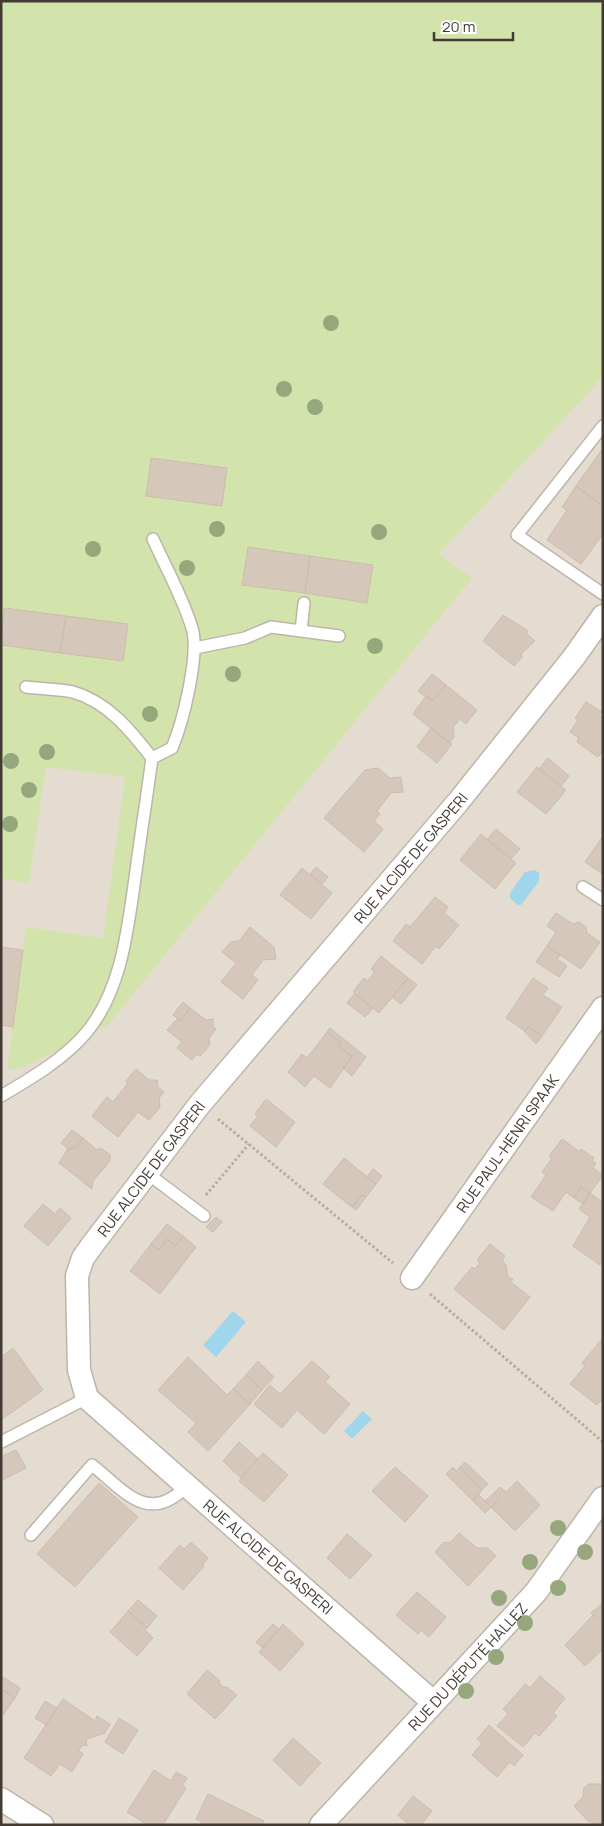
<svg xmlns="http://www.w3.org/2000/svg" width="604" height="1826" viewBox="0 0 604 1826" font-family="Manrope,sans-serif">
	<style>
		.residential { fill: #e4dcd1 }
		.green { fill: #d2e4ac }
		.water { fill: #9fd6ec }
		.building { fill: #d5c8bb; stroke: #ccbcac }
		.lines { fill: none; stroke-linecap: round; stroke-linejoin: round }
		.service-casing { stroke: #beb4a9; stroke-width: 14 }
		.minor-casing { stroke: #beb4a9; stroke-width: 25 }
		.path { stroke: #bdab97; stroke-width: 3; stroke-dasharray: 2.5 2.5; stroke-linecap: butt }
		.service { stroke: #fff; stroke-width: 11 }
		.minor { stroke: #fff; stroke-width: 22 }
		.tree { fill: #96a77d }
		.labels { text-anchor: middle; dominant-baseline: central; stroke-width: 5; stroke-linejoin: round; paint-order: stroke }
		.street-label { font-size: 15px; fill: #423a33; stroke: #fff }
	</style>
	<rect width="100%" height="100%" fill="#f0eae2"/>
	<path class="residential" d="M1,1H603V1825H1Z"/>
	<path class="green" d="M1,1H603V377L439,554L472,578L108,1025L22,1068L7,1070L26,927L103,938L125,777L46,767L29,883L1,879Z"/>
	<path class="water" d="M535,870L539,873V881L521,905H518L510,898V893L525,872Z
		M233,1311L246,1322L216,1357L203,1345Z
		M363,1411L372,1419L352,1439L344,1431Z"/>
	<path class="building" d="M603,448V506L576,486Z
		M151,458L227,468L222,506L146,496Z
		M576,486L603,506V534L581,564L547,540L567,510L562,507Z
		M248,547L310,556L305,593L242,585Z
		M310,556L373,565L367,603L305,593Z
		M4,608L66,616L60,653L1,645Z
		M503,615L527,630V634L535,641L521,654L522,657L514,666L483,641Z
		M66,616L128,624L123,661L60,653Z
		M432,674L446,685L434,699L431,700L418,691Z
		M446,685L477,710L466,724L460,719L453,727L454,737L449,743L413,714L426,696L431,700L434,699Z
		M586,702L602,712L599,715L603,718V755L601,753L598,757L577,742L579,738L570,732L578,720L575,718Z
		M431,728L452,744L437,763L417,747Z
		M548,758L569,776L561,786L539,769Z
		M537,767L566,790L546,814L517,792Z
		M378,768L390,778L401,777L403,792L391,793L377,811L380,814L374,821L383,829L364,852L324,818L365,770Z
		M496,829L520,849L511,859L487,840Z
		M481,834L516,863L495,889L460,860Z
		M603,836V874L585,862Z
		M316,867L328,877L322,884L310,874Z
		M302,868L332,893L311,919L280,895Z
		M435,897L448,907L444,913L459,925L439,949L436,946L422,964L393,941L406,924L410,927Z
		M556,913L573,924L579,922L586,927L587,933L600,942L581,969L547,946L556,932L547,926Z
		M250,927L274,947L276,959L263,960L252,975L258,980L243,999L221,982L236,963L222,952L231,942L239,941Z
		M547,946L560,955L557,959L567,966L559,977L536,962Z
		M1,947L23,950L13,1027L1,1025Z
		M381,956L408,978L379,1013L353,992L364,978L367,981L371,977L374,972L371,969Z
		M408,978L417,985L401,1004L392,997Z
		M533,978L548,988L543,995L562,1007L542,1036L528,1027L525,1031L506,1018Z
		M354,994L373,1008L365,1017L347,1003Z
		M183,1002L190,1008L181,1021L173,1015Z
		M190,1008L206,1020L213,1019V1027L216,1029L209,1038L210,1044L205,1051L200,1056L196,1054L192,1060L177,1048L182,1042L167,1030L178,1018L181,1021Z
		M528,1027L542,1036L536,1044L524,1031Z
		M330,1028L366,1057L352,1076L343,1068L352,1057L338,1045L341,1043L327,1032Z
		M327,1032L341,1043L338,1045L352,1057L330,1088L314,1076L305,1087L288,1072L302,1054L307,1058Z
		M136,1069L149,1080H157L158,1087L164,1092L159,1098L160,1107L149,1120L138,1112L118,1137L92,1116L107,1097L113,1102L128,1083L126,1081Z
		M266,1099L295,1122L276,1147L250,1126L258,1116L255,1114Z
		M72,1130L83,1138L76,1147L68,1149L61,1143Z
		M83,1138L97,1150L101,1148L110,1155V1161L93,1181L92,1189L59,1163L68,1149L76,1147Z
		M562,1139L580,1152L581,1149L594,1158L592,1161L596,1163L593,1168L603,1175L590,1193L581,1187L574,1198L566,1192L553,1211L531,1197L546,1175L542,1172L552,1158L549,1156Z
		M344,1158L376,1184L366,1197L362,1195L352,1207L323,1184Z
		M373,1169L382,1176L376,1184L367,1177Z
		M581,1187L590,1193L583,1204L574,1198Z
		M590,1193L601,1201L603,1199V1261L600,1265L573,1246L590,1217L579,1209Z
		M362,1195L366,1197L356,1210L352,1207Z
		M43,1204L55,1214L60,1208L71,1218L48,1246L24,1226Z
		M216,1217L222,1222L213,1232L206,1227Z
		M167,1224L183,1236L175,1246L167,1239L159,1250L151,1244Z
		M183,1236L196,1247L160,1294L130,1271L151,1244L159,1250L167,1239L175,1246Z
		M490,1244L505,1256L502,1261L506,1265L508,1278L513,1279L511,1282L530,1297L504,1330L454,1289L472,1267L475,1269L480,1263L477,1260Z
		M602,1339L603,1398L597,1405L570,1384L585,1366L582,1363Z
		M13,1348L43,1390L1,1420V1357Z
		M188,1357L227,1395L233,1389L250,1404L208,1451L188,1432L196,1423L158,1390Z
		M258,1361L274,1377L262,1390L246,1375Z
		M312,1361L330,1377L325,1382L350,1404L324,1434L297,1410L282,1428L254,1404L270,1385L280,1394Z
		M246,1375L262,1390L250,1404L233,1389Z
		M239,1442L258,1459L241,1478L223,1461Z
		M16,1450L26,1468L1,1481V1457Z
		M263,1453L288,1475L264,1502L239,1481Z
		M465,1462L488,1484L482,1490L460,1467Z
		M395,1467L428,1496L405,1522L372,1491Z
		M453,1467L456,1471L460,1467L482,1490L473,1501L446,1474Z
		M517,1481L540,1505L515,1531L491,1507L500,1499L494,1493L500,1487L506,1492Z
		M99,1483L138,1517L75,1587L37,1554Z
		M494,1493L500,1499L491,1507L485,1501Z
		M478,1494L491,1507L485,1513L473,1501Z
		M459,1533L477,1548H488L496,1556L468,1586L435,1552L444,1542L450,1543Z
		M347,1534L372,1555L350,1579L327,1558Z
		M191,1542L208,1558L202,1565L204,1566L183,1590L159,1568L180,1545L184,1549Z
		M417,1592L446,1617L429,1637L421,1630L418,1634L396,1615Z
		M138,1600L157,1616L147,1628L128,1611Z
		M603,1603V1620L600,1617L598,1619L591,1613Z
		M128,1611L147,1628L145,1630L153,1638L137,1656L110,1632Z
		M593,1615L598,1619L600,1617L603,1620V1649L585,1666L565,1645Z
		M273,1624L279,1629L263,1648L256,1642Z
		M283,1624L304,1644L280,1671L259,1652Z
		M207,1670L220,1681L219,1683L223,1687H227L237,1695L215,1719L187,1694Z
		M1,1676L20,1688L15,1698L1,1689Z
		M540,1676L565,1698L553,1713L557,1716L539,1736L535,1733L523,1747L497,1726L508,1714L503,1709L513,1698L525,1684L530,1688Z
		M1,1689L15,1698L1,1718Z
		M63,1699L95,1721L97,1716L110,1724L105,1733L86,1739L87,1746L82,1745L79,1751L83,1754L72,1772L60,1764L51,1776L24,1758Z
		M45,1701L57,1708L46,1725L35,1718Z
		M119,1718L138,1730L123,1754L105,1742Z
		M489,1725L523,1755L514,1766L510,1762L497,1777L472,1755L482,1743L477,1739Z
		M293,1738L321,1763L300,1786L273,1760Z
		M154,1770L171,1781L176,1772L187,1778L182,1786L186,1788L163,1825H148L127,1812Z
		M589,1784H603V1822L600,1825L588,1821L574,1806L583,1797L584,1788Z
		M208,1794L264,1821L262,1825H200L202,1822L196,1819Z
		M413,1796L432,1811L421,1825H409L398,1815Z"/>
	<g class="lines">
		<defs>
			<path id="service" d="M603,426L517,535L603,594
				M301,631L304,603
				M195,648L245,638L271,627L339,636
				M26,687C41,689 58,689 73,692C108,702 131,731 152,758
				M583,887L603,900
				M1,1096C30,1079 64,1059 86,1033C123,989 128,925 136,871C141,833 147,796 152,758L172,748C183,722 200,654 192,628C183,598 166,568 153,539
				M147,1173L204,1216
				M1,1442L87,1398
				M31,1535L92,1465C126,1492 148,1525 187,1486"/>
			<g id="minor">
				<path id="s1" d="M412,1278L603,1008"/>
				<path id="s2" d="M433,1702L87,1398L79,1370L77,1276L83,1258L93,1244L200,1104L458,802L574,657L603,616"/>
				<path d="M1,1799L42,1825"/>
				<path id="s3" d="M321,1825L536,1592L603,1498"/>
			</g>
		</defs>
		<use href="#service" class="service-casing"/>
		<use href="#minor" class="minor-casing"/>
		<path class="path" d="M218,1119L393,1263
			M206,1195L249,1144
			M430,1294L603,1442"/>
		<use href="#service" class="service"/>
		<use href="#minor" class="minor"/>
	</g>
	<g class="tree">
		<circle cx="331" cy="323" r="8"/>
		<circle cx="284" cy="389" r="8"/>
		<circle cx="315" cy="407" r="8"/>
		<circle cx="217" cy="529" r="8"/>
		<circle cx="379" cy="532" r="8"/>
		<circle cx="93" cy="549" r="8"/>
		<circle cx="187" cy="568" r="8"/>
		<circle cx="375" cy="646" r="8"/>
		<circle cx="233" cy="674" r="8"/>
		<circle cx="150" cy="714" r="8"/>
		<circle cx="47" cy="752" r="8"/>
		<circle cx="11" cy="761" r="8"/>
		<circle cx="29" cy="790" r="8"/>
		<circle cx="10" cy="824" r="8"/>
		<circle cx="558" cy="1528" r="8"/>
		<circle cx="585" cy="1552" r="8"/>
		<circle cx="530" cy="1562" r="8"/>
		<circle cx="558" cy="1588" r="8"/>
		<circle cx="499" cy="1598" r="8"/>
		<circle cx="525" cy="1623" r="8"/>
		<circle cx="496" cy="1657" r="8"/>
		<circle cx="466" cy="1691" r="8"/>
	</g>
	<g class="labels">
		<g class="street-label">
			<text stroke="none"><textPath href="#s2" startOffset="1120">RUE ALCIDE DE GASPERI</textPath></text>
			<text stroke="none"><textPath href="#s1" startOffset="165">RUE PAUL-HENRI SPAAK</textPath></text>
			<text stroke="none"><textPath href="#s2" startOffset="715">RUE ALCIDE DE GASPERI</textPath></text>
			<text transform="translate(268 1557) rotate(41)">RUE ALCIDE DE GASPERI</text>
			<text stroke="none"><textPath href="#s3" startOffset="216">RUE DU DÉPUTÉ HALLEZ</textPath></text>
		</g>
	</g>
	<rect width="604" height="1826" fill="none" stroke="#423a33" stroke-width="5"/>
	<path d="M434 32v8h79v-8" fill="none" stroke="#423a33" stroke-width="2.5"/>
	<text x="442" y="32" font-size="15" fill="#423a33" stroke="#ffffff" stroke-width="4" paint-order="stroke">20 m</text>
</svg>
